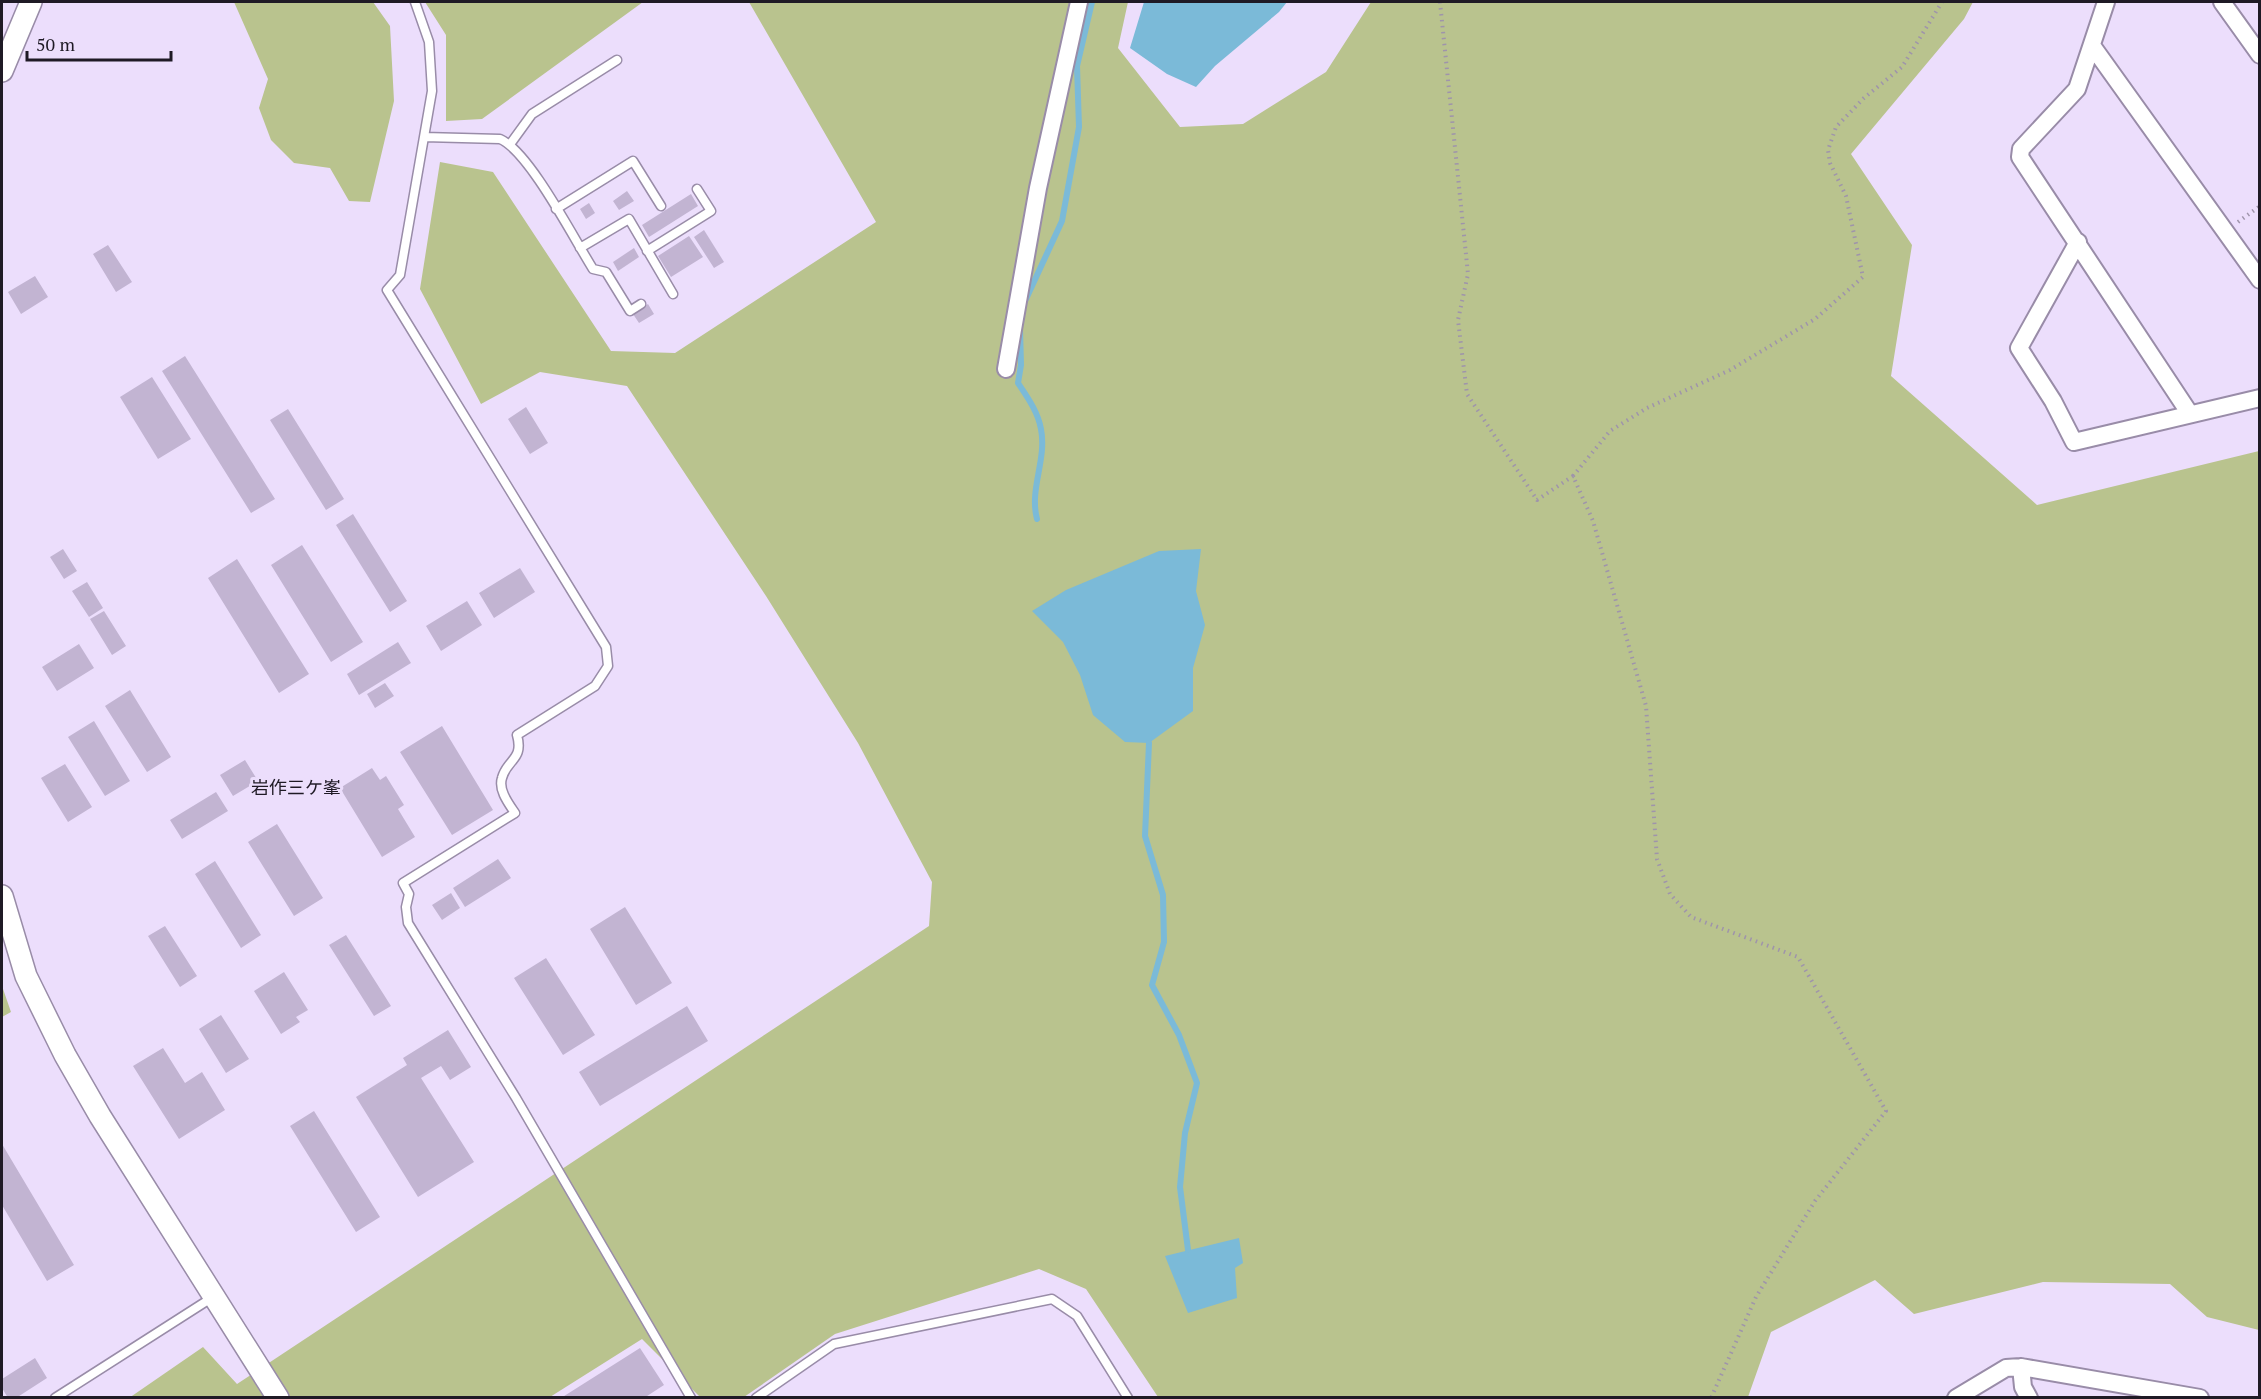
<svg xmlns="http://www.w3.org/2000/svg" width="2261" height="1399" viewBox="0 0 2261 1399" font-family="'PT Serif','Noto Sans JP',serif">
	<style>
		.green { fill: #b9c38e }
		.water { fill: #7bbad8 }
		.lines { fill: none; stroke-linecap: round; stroke-linejoin: round }
		.stream { stroke: #7bbad8; stroke-width: 6 }
		.building { fill: #c2b4d2 }
		.service-casing { stroke: #998ca8; stroke-width: 11 }
		.minor-casing { stroke: #998ca8; stroke-width: 20 }
		.tertiary-casing { stroke: #998ca8; stroke-width: 24 }
		.path { stroke: #9f94ab; stroke-width: 4; stroke-dasharray: 1.5 4.5; stroke-linecap: butt }
		.service { stroke: #fff; stroke-width: 8 }
		.minor { stroke: #fff; stroke-width: 16 }
		.tertiary { stroke: #fff; stroke-width: 21 }
		.labels { text-anchor: middle; dominant-baseline: central; stroke-width: 6; stroke-linejoin: round; paint-order: stroke }
		.quarter-label { font-size: 18px; fill: #1f1a25; stroke: #ecdefc }
	</style>
	<rect width="100%" height="100%" fill="#ecdefc"/>
	<path class="green" d="M234,2H373L390,26L394,101L370,202L349,201L330,168L294,163L271,140L259,108L268,79Z
		M425,2H643L482,119L446,121V35Z
		M749,2H1128L1118,48L1180,127L1243,124L1326,72L1371,2H1973L1964,19L1851,154L1912,245L1891,376L2037,505L2259,451V1330L2207,1317L2170,1284L2043,1282L1914,1314L1875,1280L1771,1332L1748,1397H1158L1086,1289L1039,1269L835,1334L744,1397H700L642,1339L550,1397L129,1398L203,1347L237,1384L929,926L932,882L858,743L766,596L627,386L540,372L481,404L420,289L440,162L493,172L611,351L675,353L876,222Z
		M2,986L11,1012L2,1017Z"/>
	<path class="water" d="M1144,2H1287L1279,12L1215,66L1196,87L1167,74L1130,48Z
		M1201,549L1196,591L1205,625L1193,668V711L1149,743L1125,742L1093,715L1080,675L1063,642L1032,611L1066,590L1159,551Z
		M1239,1238L1243,1263L1235,1268L1237,1298L1188,1313L1165,1256Z"/>
	<g class="lines">
		<path class="stream" d="M1026,299L1062,221L1079,127L1077,66L1092,2
			M1020,329L1021,365L1018,383C1028,398 1038,412 1041,429C1047,460 1029,489 1037,519
			M1149,743L1145,836L1163,895L1164,942L1152,985L1179,1035L1197,1083L1185,1133L1180,1187L1188,1250"/>
	</g>
	<path class="building" d="M627,191L634,201L619,210L613,201Z
		M691,194L698,206L649,237L642,225Z
		M589,203L595,213L586,219L580,209Z
		M704,230L724,262L714,268L694,237Z
		M689,236L703,257L671,277L658,256Z
		M108,245L132,282L116,292L93,254Z
		M634,248L639,257L618,271L613,262Z
		M35,276L48,297L21,314L8,292Z
		M648,304L654,314L639,323L633,314Z
		M185,356L275,499L251,513L162,371Z
		M152,377L191,439L158,459L120,397Z
		M526,407L548,443L530,454L508,419Z
		M288,409L344,499L326,510L270,420Z
		M353,514L407,601L390,612L336,525Z
		M302,545L363,642L331,662L271,565Z
		M63,549L77,571L64,579L50,557Z
		M237,559L309,674L279,693L208,578Z
		M520,568L535,592L494,618L479,593Z
		M87,582L103,608L89,617L72,591Z
		M467,601L482,625L441,651L426,626Z
		M104,611L126,646L112,655L90,619Z
		M398,642L411,663L359,695L347,674Z
		M79,644L94,668L57,691L42,667Z
		M385,683L394,696L375,708L367,694Z
		M130,690L171,757L147,772L105,706Z
		M94,721L130,781L105,796L68,737Z
		M442,726L493,810L452,835L400,752Z
		M245,760L258,781L233,796L220,775Z
		M65,764L92,807L68,822L41,778Z
		M372,768L380,780L386,776L404,805L398,809L415,837L382,857L340,788Z
		M216,792L228,811L182,839L170,820Z
		M277,824L323,898L294,916L248,842Z
		M498,859L511,878L465,907L453,888Z
		M215,861L261,935L241,948L195,874Z
		M451,893L460,908L442,920L432,905Z
		M625,907L672,983L636,1005L590,929Z
		M165,926L197,976L180,987L148,936Z
		M346,935L391,1006L374,1016L329,945Z
		M546,958L595,1035L563,1055L514,978Z
		M284,972L308,1010L296,1017L300,1022L281,1034L254,991Z
		M687,1006L708,1041L600,1106L579,1072Z
		M221,1015L249,1059L226,1073L199,1029Z
		M448,1030L471,1067L450,1080L441,1066L421,1078L474,1162L418,1197L356,1097L407,1065L403,1058Z
		M163,1048L185,1083L202,1072L225,1110L179,1139L133,1066Z
		M314,1111L380,1217L356,1232L290,1126Z
		M2,1144L74,1265L47,1281L2,1205Z
		M640,1348L664,1385L644,1398H561Z
		M35,1358L47,1378L16,1398H8L2,1388V1379Z"/>
	<g class="lines">
		<defs>
			<path id="service" d="M415,2L429,42L432,91L400,275L387,290L606,647L608,666L595,686L517,735C524,760 507,759 502,778C498,790 509,804 515,813L403,883L409,894L406,907L408,923L516,1098L691,1398
				M424,137L500,139C529,151 574,239 593,269L606,272L630,311L641,304
				M511,143L532,114L617,60
				M556,209L633,161L661,206
				M580,248L629,219L673,294
				M647,251L711,211L697,189
				M55,1398L213,1297
				M756,1398L834,1344L1052,1299L1077,1316L1128,1398"/>
			<path id="minor" d="M2106,2L2077,89L2021,149L2020,157L2190,414
				M2222,2L2260,55
				M2093,47L2260,280
				M2078,242L2019,348L2053,401L2074,442L2260,398
				M1006,369L1038,188L1079,2
				M2021,1367L2023,1387L2029,1398
				M1956,1398L2006,1368L2021,1367L2200,1398"/>
			<path id="tertiary" d="M2,71L31,2
				M2,896L26,976L65,1055L100,1116L278,1398"/>
		</defs>
		<use href="#service" class="service-casing"/>
		<use href="#minor" class="minor-casing"/>
		<use href="#tertiary" class="tertiary-casing"/>
		<path class="path" d="M1440,2L1468,274L1458,320L1467,394L1537,500L1573,476L1593,521L1646,706L1657,859L1670,894L1691,917L1798,957L1886,1111L1815,1201L1756,1297L1711,1398
			M2238,222L2260,206
			M1573,476L1610,431L1647,408L1730,370L1815,319L1863,277L1846,196L1830,163L1828,150L1836,127L1864,98L1902,67L1942,2"/>
		<use href="#service" class="service"/>
		<use href="#minor" class="minor"/>
		<use href="#tertiary" class="tertiary"/>
	</g>
	<g class="labels">
		<g class="quarter-label">
			<text x="296" y="787">岩作三ケ峯</text>
		</g>
	</g>
	<rect width="2261" height="1399" fill="none" stroke="#1f1a25" stroke-width="6"/>
	<path d="M27 51v9h144v-9" fill="none" stroke="#1f1a25" stroke-width="3"/>
	<text x="36" y="51" font-size="18" fill="#1f1a25" stroke="#ecdefc" stroke-width="4.5" paint-order="stroke">50 m</text>
</svg>
